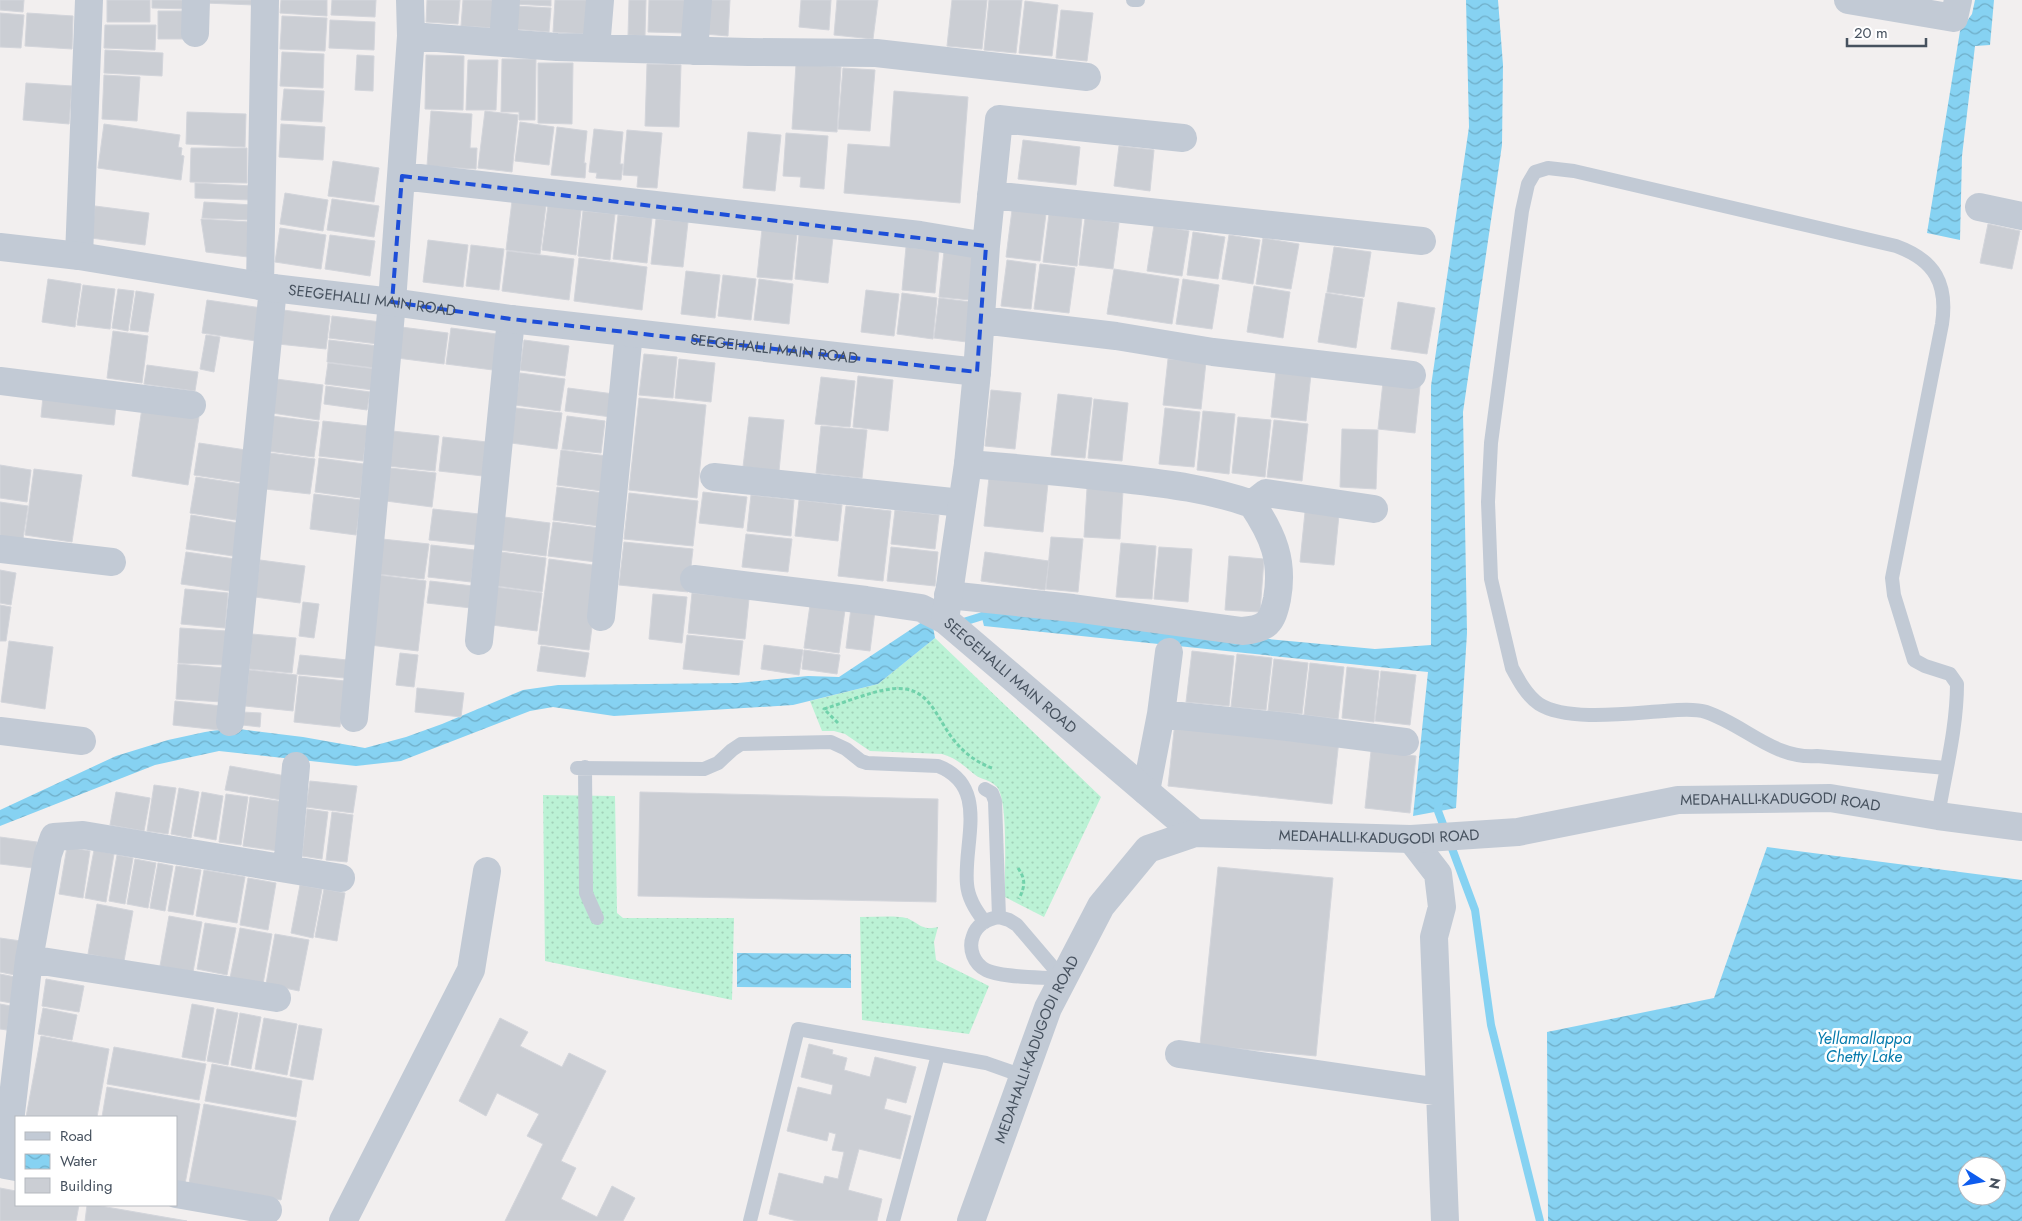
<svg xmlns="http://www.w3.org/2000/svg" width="2022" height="1221" viewBox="0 0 2022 1221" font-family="Jost,sans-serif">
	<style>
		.garden { fill: url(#garden-dots) }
		.water { fill: url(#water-waves); fill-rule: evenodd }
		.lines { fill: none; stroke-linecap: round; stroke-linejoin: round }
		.stream { stroke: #86d2f2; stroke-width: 8 }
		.building { fill: #cbced4; stroke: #d3d5db }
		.path { stroke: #71d2ab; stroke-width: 3; stroke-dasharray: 4 2.5; stroke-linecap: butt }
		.service { stroke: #c2cad5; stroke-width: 14 }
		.minor { stroke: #c2cad5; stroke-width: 28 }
		.tertiary { stroke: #c2cad5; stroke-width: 28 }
		.marked { fill: none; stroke: #1d4ed8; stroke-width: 4; stroke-dasharray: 10 6; stroke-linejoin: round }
		.labels { text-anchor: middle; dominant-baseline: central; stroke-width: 5; stroke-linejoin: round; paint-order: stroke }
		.street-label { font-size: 15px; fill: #46515e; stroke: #fff }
		.water-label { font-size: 16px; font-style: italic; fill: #047aac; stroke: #fff }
	</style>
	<defs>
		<pattern id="garden-dots" width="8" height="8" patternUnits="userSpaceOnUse" patternTransform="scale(1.25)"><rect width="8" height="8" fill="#bbf2d5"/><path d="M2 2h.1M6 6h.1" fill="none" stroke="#a2d1b9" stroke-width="1.8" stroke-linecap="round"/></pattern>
		<pattern id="water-waves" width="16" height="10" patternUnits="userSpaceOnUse" patternTransform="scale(1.25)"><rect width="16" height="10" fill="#86d2f2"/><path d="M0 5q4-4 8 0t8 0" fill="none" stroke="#6fadc7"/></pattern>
	</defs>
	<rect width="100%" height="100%" fill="#f2efef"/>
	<path class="garden" d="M935,638L1101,797L1044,917L1005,897C1004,874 1009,802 997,787C990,779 981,780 974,774C963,765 956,758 942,754L870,751L845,734L834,731H822L810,701L878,684Z
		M543,795L615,796L617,913L623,918H734L732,1000L545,961Z
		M860,917C873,917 887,916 900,917C917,918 918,932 938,927L934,942L936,960L989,986L969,1034L862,1020Z"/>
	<path class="water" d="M1466,0H1498L1503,65L1502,145L1463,412L1467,633L1456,808L1413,816L1428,672L984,626L978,602L1258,638L1375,649L1431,645V386L1469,127Z
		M1975,0H1994L1990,45L1975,46L1962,156L1960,240L1927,233L1960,31L1972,14Z
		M932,621L935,638L878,684L793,705L614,716L553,707L530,711L401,761L356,766L219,751L155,765L0,826V810L116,756L168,740L205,732L231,728L303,737L365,748L406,737L442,724L523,690L558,685L738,683L808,676L839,677L922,622Z
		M1767,847L2022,880V1221H1548L1547,1032L1714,998ZM1967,1166H1997V1196H1967Z
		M737,953L851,954V988L737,987Z"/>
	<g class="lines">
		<path class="stream" d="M957,624L989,614
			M1439,801L1438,811L1475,910L1491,1025L1540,1221"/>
	</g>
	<path class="building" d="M0,0H24L23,12L0,10Z
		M107,0H150V22H107Z
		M152,0H189V9L152,8Z
		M205,0H254V5L205,3Z
		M281,0H327V16L280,13Z
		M332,0H376L375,17L331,15Z
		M427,0H460L458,24L426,22Z
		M463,0H497L496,28L461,26Z
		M514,0H551V6L514,4Z
		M555,0H588L586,34L553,32Z
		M629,0H646L645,36L628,35Z
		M649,0H685L684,33L648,32Z
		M707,0H730L728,36L705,34Z
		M801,0H831L829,30L799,27Z
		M837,0H878L873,39L834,35Z
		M952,0H987L982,49L947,46Z
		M989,0H1022L1016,53L984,50Z
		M1025,1L1058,5L1052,56L1019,53Z
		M515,6L551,8L549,32L514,29Z
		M1061,10L1093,13L1087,61L1056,58Z
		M158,11H190V39H158Z
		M0,13L24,15L21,48L0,47Z
		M27,13L73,16L72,49L25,46Z
		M282,16L327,18L325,51L280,49Z
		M330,20L375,22L374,50L329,48Z
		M105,25H156L155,50L104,48Z
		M105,50L163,53L162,76L104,73Z
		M282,52L324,54L323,88L280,86Z
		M357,55L374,56L373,91L355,90Z
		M426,55L464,56L463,110L425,109Z
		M502,59H536L535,120H519V112H501Z
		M468,60H498L496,110H466Z
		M538,63H573L572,124L538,123Z
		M647,64L681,65L679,127L645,126Z
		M796,64L841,67L837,132L792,129Z
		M843,68L875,70L870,131L838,129Z
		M104,75L140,77L137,121L102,119Z
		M26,83L72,86L69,124L23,120Z
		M284,89L324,91L322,122L281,120Z
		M894,91L968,97L960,203L844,193L848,144L890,147Z
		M431,111L472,114L470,148H477L476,169L427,166Z
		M485,111L518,115L512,172L478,168Z
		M187,112L246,114L245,147L186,144Z
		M520,122L554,127L549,165L515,161Z
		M104,124L180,135L178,147L182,148L181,155L184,156L181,180L98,168Z
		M281,124L325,127L323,160L279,157Z
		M557,127L587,131L584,163H586L585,178L551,175Z
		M594,129L623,132L620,164H623L621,180L596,178L597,173L589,172Z
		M627,130L662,133L657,188L637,187L638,176L623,175Z
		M748,132L781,135L775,191L743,188Z
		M786,133L828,136L824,189L800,187L801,177L783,176Z
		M1023,140L1080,147L1076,185L1018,179Z
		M1119,146L1154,150L1150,191L1114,186Z
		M191,148H247V183L190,182Z
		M333,161L379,168L374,202L328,196Z
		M195,183L252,186L251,200L195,198Z
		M285,193L328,200L323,231L280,224Z
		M332,199L379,206L374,237L327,230Z
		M512,201L546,205L540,254L506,250Z
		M204,202L252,205L251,220L202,218Z
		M548,205L581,210L576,255L542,250Z
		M95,206L149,213L145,245L91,238Z
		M1012,210L1046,214L1040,261L1006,257Z
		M583,211L615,214L610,260L578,256Z
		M1049,214L1082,218L1077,266L1043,262Z
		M618,215L652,218L647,263L613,259Z
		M1085,218L1119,223L1113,269L1079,265Z
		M201,219L250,222L248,257L206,252Z
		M656,219L688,222L683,267L651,264Z
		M1988,224L2020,231L2012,269L1980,263Z
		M1154,225L1189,231L1182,276L1147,271Z
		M280,228L326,235L321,269L275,262Z
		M762,229L797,233L792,280L757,277Z
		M1193,232L1225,237L1218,279L1187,275Z
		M799,234L833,237L828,283L795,279Z
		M330,235L375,241L370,276L325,269Z
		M1229,235L1260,240L1253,284L1222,279Z
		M1263,238L1299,244L1291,289L1256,284Z
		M428,240L468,245L463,287L423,282Z
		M471,245L504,249L499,290L466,286Z
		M906,247L939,251L935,293L902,290Z
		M1334,247L1371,252L1364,297L1327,292Z
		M507,251L574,259L569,300L502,291Z
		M944,251L975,253L970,300L939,297Z
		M579,258L647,267L642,310L574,301Z
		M1007,260L1036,264L1031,309L1001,306Z
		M1040,264L1075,268L1069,313L1034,309Z
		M1114,269L1179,279L1172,324L1107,314Z
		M686,271L720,275L715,318L681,314Z
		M723,275L756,279L751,320L718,316Z
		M48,279L81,284L75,327L42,322Z
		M759,279L793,284L789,324L754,320Z
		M1183,279L1219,285L1212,329L1176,324Z
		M83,285L115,289L110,329L77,325Z
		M1254,286L1290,292L1283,338L1247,332Z
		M118,289L134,291L128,331L112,328Z
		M866,290L899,294L894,336L861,332Z
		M136,291L154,294L148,332L130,330Z
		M902,293L937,298L933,339L897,334Z
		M1326,293L1363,299L1356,348L1318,342Z
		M939,298L971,302L967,342L934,338Z
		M207,300L262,308L256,341L202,333Z
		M1398,302L1435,308L1427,354L1391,349Z
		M283,310L330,316L326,349L278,344Z
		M332,316L381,322L378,344L329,338Z
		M401,327L448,333L444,364L397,358Z
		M451,328L497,334L493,370L446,364Z
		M113,331L148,336L142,383L107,378Z
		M206,335L220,337L214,372L200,369Z
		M329,340L378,346L375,368L327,362Z
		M524,340L569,346L565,376L520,370Z
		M644,354L677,357L673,398L639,395Z
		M679,359L715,363L711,402L675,398Z
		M1168,359L1206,362L1201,409L1163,405Z
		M328,363L376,369L373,390L325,384Z
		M147,365L198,372L195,391L144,384Z
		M1276,371L1311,374L1306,421L1271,417Z
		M520,373L565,379L560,411L515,405Z
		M858,376L893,380L888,431L853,427Z
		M821,377L855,381L850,427L815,424Z
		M276,379L323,385L319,420L272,413Z
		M1383,382L1420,386L1415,433L1378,429Z
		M326,386L370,392L367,410L324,404Z
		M568,388L614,394L611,417L565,411Z
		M991,390L1021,393L1015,449L985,446Z
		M1058,394L1092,398L1085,458L1051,455Z
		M43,396L116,405L114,425L41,417Z
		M639,398L706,405L697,498L629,490Z
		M1094,399L1128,403L1122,461L1088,458Z
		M142,408L199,417L188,485L132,476Z
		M516,408L562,413L557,449L511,443Z
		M1165,408L1200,412L1194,467L1159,464Z
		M1203,411L1235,414L1229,474L1197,470Z
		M272,416L319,422L314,457L268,451Z
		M567,416L605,421L601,453L562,449Z
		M749,417L784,420L779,471L743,467Z
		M1238,417L1271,420L1265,477L1232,473Z
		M1274,420L1308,424L1302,481L1267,477Z
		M323,421L368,426L363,461L319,456Z
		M821,426L867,430L862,478L816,473Z
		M1342,429L1378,430L1376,489L1340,487Z
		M392,431L439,436L435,471L388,466Z
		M443,437L487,442L483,476L439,471Z
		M199,443L246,450L241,482L194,475Z
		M561,450L607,456L602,491L557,485Z
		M270,453L315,459L310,494L265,489Z
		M319,458L364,464L360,498L315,492Z
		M0,465L31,470L27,502L0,498Z
		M390,468L436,473L432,507L386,501Z
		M34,469L82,475L72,542L25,535Z
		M196,477L242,484L236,520L190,513Z
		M989,477L1048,483L1043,532L984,526Z
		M557,487L603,493L599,526L553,520Z
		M1087,488L1123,491L1120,539L1084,537Z
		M703,492L747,497L743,528L699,523Z
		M629,493L698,501L693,546L624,539Z
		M314,494L361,500L356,535L310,529Z
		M751,495L794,500L791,536L747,531Z
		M799,500L842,505L838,541L795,536Z
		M0,502L28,506L23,539L0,536Z
		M846,506L891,511L883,581L838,576Z
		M433,509L479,514L476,545L429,540Z
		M895,510L939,515L935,549L891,544Z
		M1305,512L1339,515L1334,565L1300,562Z
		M191,515L238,523L233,556L186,549Z
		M504,517L550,523L546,556L500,550Z
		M553,522L600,528L596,562L548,556Z
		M746,534L792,539L788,572L742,567Z
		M1051,537L1083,539L1078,592L1046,589Z
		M382,539L429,544L424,579L378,574Z
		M624,542L693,549L688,592L619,585Z
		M1121,543L1156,546L1152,599L1116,597Z
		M431,545L475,550L471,582L428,577Z
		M891,547L938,552L935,586L887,581Z
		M1159,547L1192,549L1188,602L1154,599Z
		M186,552L235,559L230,591L181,584Z
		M501,552L546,558L542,592L497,586Z
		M985,552L1049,561L1045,590L981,581Z
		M1229,556L1264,559L1260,612L1225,610Z
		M549,559L600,566L589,650L538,644Z
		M260,560L305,566L300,603L255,597Z
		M0,570L16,573L11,605L0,603Z
		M378,575L426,581L418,651L370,645Z
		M430,581L473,586L471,608L427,603Z
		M496,587L542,593L537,631L492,625Z
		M185,589L228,593L225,628L181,624Z
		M692,593L749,599L745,639L688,633Z
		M653,594L687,597L682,643L649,639Z
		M303,602L319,604L314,638L299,636Z
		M0,605L11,607L6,641H0Z
		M810,605L845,610L839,653L804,648Z
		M851,608L875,611L870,651L846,648Z
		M180,628L227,631L225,665L178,663Z
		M252,634L296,638L292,673L249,669Z
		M687,635L743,641L739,675L683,669Z
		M9,641L53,647L45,709L1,702Z
		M764,645L803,650L799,675L761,669Z
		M541,646L589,653L585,677L537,671Z
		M804,650L840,655L837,674L802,669Z
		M1192,651L1234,656L1229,706L1186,702Z
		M400,653L418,655L414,687L396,685Z
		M1237,654L1272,658L1266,710L1231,707Z
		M300,655L347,660L345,678L297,674Z
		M1274,659L1308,663L1302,714L1268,711Z
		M1310,663L1344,667L1338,719L1304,715Z
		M178,664L224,668L222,702L176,699Z
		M1347,667L1379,671L1374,722L1342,718Z
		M249,670L297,675L293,711L245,706Z
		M1381,671L1416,675L1410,725L1375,721Z
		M299,676L345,681L340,727L294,722Z
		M417,688L464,693L461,717L415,712Z
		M175,701L222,706L219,730L173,725Z
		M243,712L261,713L260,727L242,725Z
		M1175,722L1339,740L1332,804L1168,786Z
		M1371,751L1416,756L1410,813L1365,808Z
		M230,766L286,776L281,800L225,790Z
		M310,781L357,786L353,813L306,807Z
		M154,785L176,788L168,834L147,831Z
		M179,788L199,792L191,838L171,834Z
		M116,792L150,798L144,831L110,825Z
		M202,792L223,796L216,840L194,836Z
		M640,792L938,799L936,902L638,896Z
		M226,794L248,797L241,845L219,842Z
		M250,797L285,802L278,851L243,846Z
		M307,809L328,812L322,859L302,856Z
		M332,812L353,815L347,862L326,860Z
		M0,837L37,842L33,868L0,864Z
		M67,847L90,851L83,898L59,894Z
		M94,850L114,854L106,902L85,898Z
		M117,855L133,858L125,904L109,901Z
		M135,859L156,863L148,908L127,904Z
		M158,863L173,866L165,911L150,908Z
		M176,866L201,870L193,915L168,911Z
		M1218,867L1333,878L1316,1056L1200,1045Z
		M204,870L245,877L237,923L196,916Z
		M248,878L276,883L268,930L240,925Z
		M300,885L322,889L313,938L291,933Z
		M324,889L345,893L337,941L315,937Z
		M97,904L133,911L124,961L88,954Z
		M169,916L202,922L193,972L160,966Z
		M205,923L236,928L227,975L197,969Z
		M240,928L272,934L263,984L230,978Z
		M275,934L309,940L299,991L266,984Z
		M0,938L21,941L15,975L0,972Z
		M0,974L15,977L11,1003L0,1001Z
		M46,979L84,986L79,1012L42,1006Z
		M0,1004L11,1006L7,1030L0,1029Z
		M192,1004L214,1008L205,1061L182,1057Z
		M43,1008L77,1015L72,1040L38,1034Z
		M217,1009L238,1013L228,1065L207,1061Z
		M240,1013L261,1017L251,1069L231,1065Z
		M264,1018L297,1024L287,1075L255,1069Z
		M500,1018L528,1032L520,1046L562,1067L569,1053L606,1071L561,1161L576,1168L561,1199L597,1217L612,1186L635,1198L623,1221H505L543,1144L527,1136L539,1114L497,1093L486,1116L459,1101Z
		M299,1025L322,1029L313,1080L290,1076Z
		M41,1036L109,1049L97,1117H26Z
		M809,1044L833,1050L832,1054L847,1058L844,1070L870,1077L875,1057L916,1067L906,1103L887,1098L884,1109L911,1116L900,1159L859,1149L848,1190L882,1199L877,1221H797L769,1214L779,1173L823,1184L825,1176L838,1179L844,1152L832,1150L836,1134L829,1132L827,1141L787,1131L798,1087L831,1095L833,1085L801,1077Z
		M114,1047L206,1064L199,1100L107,1084Z
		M212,1064L302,1081L296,1117L205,1101Z
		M107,1087L200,1104L185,1184L176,1182V1117H102Z
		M204,1104L296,1121L281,1200L189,1183Z
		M0,1188L16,1191V1205H79L76,1221H0Z
		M87,1205H95L187,1221H85Z"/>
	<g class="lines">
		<path class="path" d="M838,723L824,709C843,703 872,691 891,689C929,684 935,716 953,739C964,753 976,762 992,768
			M1018,868C1026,880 1025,886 1019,899"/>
		<path class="service" d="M1133,0H1138
			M585,767L586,893L597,918
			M577,768L704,769L718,763L732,750L741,744L831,742L846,749L861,761L867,763L938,766C990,786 963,843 967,884C968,898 976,911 985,922
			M985,789L992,793L995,801L999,917
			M1938,816C1945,773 1957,728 1957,684L1950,674L1925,666L1914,660L1894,595L1892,578L1942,324C1948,284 1935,260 1896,246L1574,171L1548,168L1535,172L1528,184L1522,211L1491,443L1488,502L1491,579L1512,668C1519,681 1527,696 1539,704C1567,722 1632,713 1664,711C1676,710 1694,708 1706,712C1745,725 1773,759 1817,756L1946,768
			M999,917L1009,920L1017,925L1063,979C1044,977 1001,978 986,970C974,964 968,949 973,936C977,924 987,919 999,917Z
			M750,1221L798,1029L986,1063L1023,1076
			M893,1221L938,1055"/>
		<path class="minor" d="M1848,0L1954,18L1958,0
			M195,33L196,0
			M411,36L557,47L748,52L876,53L1087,77
			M503,43L506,0
			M596,48L600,0
			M694,51L698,0
			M402,176L920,235L986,246
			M991,195L1422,241
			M1979,207L2022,216
			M79,256L89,0
			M260,286L265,0
			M982,320L1116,336L1213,352L1412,375
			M977,372L986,246L999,119L1183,138
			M0,381L192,405
			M714,477L962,503
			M1252,504L1266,493L1374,509
			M0,549L112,562
			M694,579L866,600L921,608L945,620
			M948,595L1073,608L1242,631C1267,629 1272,623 1277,599C1284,561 1273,535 1252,504C1210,489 1168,484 1124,479C1072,473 1020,468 968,464
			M601,617L629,333
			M479,641L511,319
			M1161,714L1288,727L1405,742
			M354,718L392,302L411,36L410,0
			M230,722L273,288
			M0,731L82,741
			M1146,791L1161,714L1169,652
			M1411,839L1438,874L1442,907L1434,937L1445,1221
			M287,869L296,766
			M29,959L277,998
			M1179,1054L1440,1092
			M16,1167L5,1165L29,959L48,854L54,837L83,835L341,878
			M176,1194L268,1210
			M343,1221L471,970L487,871"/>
		<g class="tertiary">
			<path id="s1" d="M0,247L79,256L273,288L392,302L511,319L977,372L968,464L945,620L1195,833"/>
			<path id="s2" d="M971,1221L1048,1008L1101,906L1148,849L1195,833L1411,839L1518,832L1678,800L1830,798L1938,816L2022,827"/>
		</g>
	</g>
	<path class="marked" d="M402,176L986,246L977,372L511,319L392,302Z"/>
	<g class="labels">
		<g class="street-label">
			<text stroke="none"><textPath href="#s1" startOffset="376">SEEGEHALLI MAIN ROAD</textPath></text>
			<text stroke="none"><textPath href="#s1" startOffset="781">SEEGEHALLI MAIN ROAD</textPath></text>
			<text stroke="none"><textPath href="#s1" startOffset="1321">SEEGEHALLI MAIN ROAD</textPath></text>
			<text stroke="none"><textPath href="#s2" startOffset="1054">MEDAHALLI-KADUGODI ROAD</textPath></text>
			<text stroke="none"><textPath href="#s2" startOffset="649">MEDAHALLI-KADUGODI ROAD</textPath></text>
			<text stroke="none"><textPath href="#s2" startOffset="184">MEDAHALLI-KADUGODI ROAD</textPath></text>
		</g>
		<g class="water-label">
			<text x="1864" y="1038">Yellamallappa<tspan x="1864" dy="18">Chetty Lake</tspan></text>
		</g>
	</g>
	<rect x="15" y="1116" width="162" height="90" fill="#ffffff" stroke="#b5b9bf"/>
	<rect x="25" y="1132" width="25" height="8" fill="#c2cad5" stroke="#b5b9bf"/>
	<text x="60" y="1141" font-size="15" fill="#46515e">Road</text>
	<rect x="25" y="1154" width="25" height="15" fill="url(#water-waves)" stroke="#b5b9bf"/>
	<text x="60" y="1166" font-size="15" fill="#46515e">Water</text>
	<rect x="25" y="1178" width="25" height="15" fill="#cbced4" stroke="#b5b9bf"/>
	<text x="60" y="1191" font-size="15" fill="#46515e">Building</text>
	<g transform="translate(1982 1181) rotate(101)"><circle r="24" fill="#ffffff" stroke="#b5b9bf"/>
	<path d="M0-4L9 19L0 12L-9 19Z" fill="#0e5cee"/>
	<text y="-8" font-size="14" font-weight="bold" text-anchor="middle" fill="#46515e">N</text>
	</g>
	<path d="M1847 38v8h79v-8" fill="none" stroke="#46515e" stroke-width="2.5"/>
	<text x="1854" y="38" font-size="15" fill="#46515e" stroke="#ffffff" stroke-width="4" paint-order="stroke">20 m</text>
</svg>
